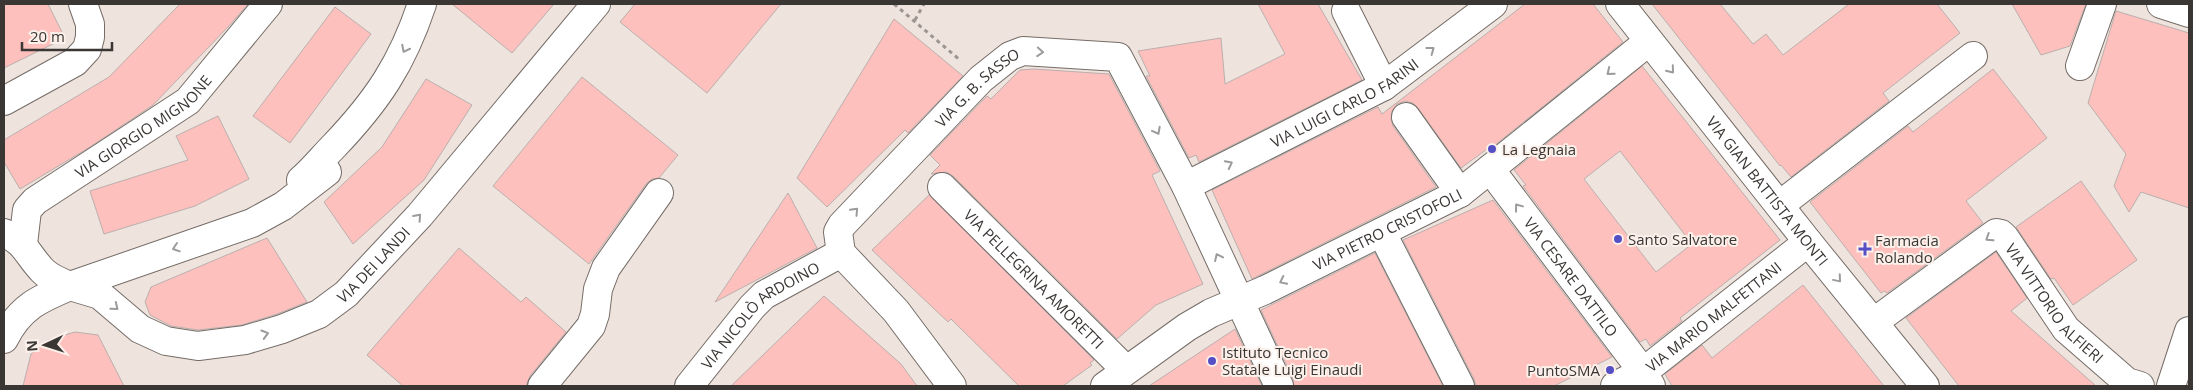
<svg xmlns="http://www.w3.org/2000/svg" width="2193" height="390" viewBox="0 0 2193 390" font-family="'Open Sans',sans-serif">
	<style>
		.building { fill: #fdc0bc; stroke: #bbafae; fill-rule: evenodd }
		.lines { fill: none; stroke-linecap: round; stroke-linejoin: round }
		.minor-casing { stroke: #756c67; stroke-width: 30 }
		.major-casing { stroke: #756c67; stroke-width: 30 }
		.path { stroke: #9d9591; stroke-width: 3; stroke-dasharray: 4 4; stroke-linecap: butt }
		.minor { stroke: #fff; stroke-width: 28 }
		.major { stroke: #fff; stroke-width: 28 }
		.oneway { stroke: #9c9a9a }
		.poi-dot { fill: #554fc6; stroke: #fcf0ea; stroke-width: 2 }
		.labels { text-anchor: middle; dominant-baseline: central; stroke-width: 4; stroke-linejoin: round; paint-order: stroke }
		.street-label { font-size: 15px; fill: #3a3634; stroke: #fcf0ea }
		.poi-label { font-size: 15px; fill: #3a3634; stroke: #fcf0ea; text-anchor: start }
	</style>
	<rect width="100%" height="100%" fill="#eee3dd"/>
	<path class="building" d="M4,4H48L65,38L4,68Z
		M180,4H248L228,27L153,105L90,147L20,189L4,162V140L109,77Z
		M452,4H554L512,53Z
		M635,4H781L707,93L620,22Z
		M1258,4H1318L1362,80L1199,162L1196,155L1189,158L1146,76H1150L1138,51L1221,38L1225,84L1285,54Z
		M1525,4H1593L1623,42L1495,145L1494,144L1461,168L1418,108L1413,103L1405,101L1397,104L1392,111L1391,119L1393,126L1436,187L1252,279L1212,190L1378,107L1382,114Z
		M1652,4H1720L1753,44L1766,34L1783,55L1849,4H1937L1960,33L1883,93L1889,101L1791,177L1781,165L1780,166Z
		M2012,4H2086L2070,46L2041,55Z
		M335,7L371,34L290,143L253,116Z
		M2116,11L2189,33V208L2141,192L2129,212L2114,186L2126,154L2088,103Z
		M894,19L963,76L908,133L905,130L827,207L797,178Z
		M1642,66L1780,240L1680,318L1682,321L1650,346L1646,339L1640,342L1523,186L1526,185L1514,170ZM1620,151L1692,244L1656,272L1584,179Z
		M1034,69L1109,74L1160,171L1152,175L1203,284L1156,305L1117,339L953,176L946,172L931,174L940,165L930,155L987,96L991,99L1020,70Z
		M1993,69L2047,138L1966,201L1983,223L1887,293L1884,291L1881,293L1810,202L1908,126L1913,132Z
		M582,77L678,155L659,178L652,179L646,184L589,264L493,186Z
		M426,79L472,105L424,180L353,244L324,202L382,147Z
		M218,116L249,179L195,206L104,234L90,191L188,160L176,136Z
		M2081,181L2137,260L2073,305L2054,278L2051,279L2016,227Z
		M788,193L817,248L715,302Z
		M929,195L1094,360L1090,363L1092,365L1063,386H1019L951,319L948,322L872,250Z
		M1493,200L1612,357L1554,386H1476L1474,379L1403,240Z
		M267,238L307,302L277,314L242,325L198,330L171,326L150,315L145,302L151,287Z
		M459,248L521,302L526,297L566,332L530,376L526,386H403L367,355Z
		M1996,252L2027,298L2011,311L2096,386H1959L1906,318Z
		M1375,253L1443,386H1294L1293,379L1261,310Z
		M1803,285L1884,386H1672L1665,374L1702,345L1712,358Z
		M824,296L901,364L917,386H731Z
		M1235,329L1262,386H1149Z
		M75,332L98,335L124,386H23L31,354L48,340Z"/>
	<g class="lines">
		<defs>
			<g id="minor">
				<path id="s1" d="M1620,4L1808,242L1925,386"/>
				<path d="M2161,4L2189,13"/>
				<path d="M1346,11L1384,86"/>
				<path d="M2080,66L2102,4"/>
				<path d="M4,101L75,62L87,49L90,37V24L83,4"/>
				<path d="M1406,117L1460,193"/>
				<path id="s2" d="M1490,169L1637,364L1651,386"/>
				<path id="s3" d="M327,172L283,206L252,223L70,286L100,295L140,329L166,341L198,346L245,340L282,329L319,314L346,294L420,215L596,4"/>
				<path d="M301,180C313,170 323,157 334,146C377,101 402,64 422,4"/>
				<path id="s4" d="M1186,186L1384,86L1493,4"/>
				<path id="s5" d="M942,187L1126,370"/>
				<path d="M1780,205L1973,56"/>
				<path d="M4,233C25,241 28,256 43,271C50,278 60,282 70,286"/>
				<path d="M1382,233L1460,386"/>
				<path id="s6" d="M23,244L27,210L35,201L188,101L268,4"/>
				<path id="s7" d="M1874,322L1996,233L2001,234L2005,238L2066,329L2127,382L2140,386"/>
				<path d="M4,339C20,307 39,299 70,286"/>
				<path d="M542,386L591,326L595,314L598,289L606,268L659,193"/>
				<path id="s8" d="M689,386L752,307L764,295L841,253"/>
				<path id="s9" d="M952,386L896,311L841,253L838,232L842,225L981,79L1010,56L1023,51L1118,57L1186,186L1279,386"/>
				<path id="s10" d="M1105,386L1187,327L1211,313L1265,290L1460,193L1648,42"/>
				<path id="s11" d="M1615,386L1643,372L1808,242"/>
			</g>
			<path id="major" d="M2171,386L2189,331"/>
		</defs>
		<use href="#minor" class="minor-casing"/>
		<use href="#major" class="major-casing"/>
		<path class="path" d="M894,4L960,60
			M915,20L924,4"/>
		<use href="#minor" class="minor"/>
		<use href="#major" class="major"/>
	</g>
	<defs><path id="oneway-chevron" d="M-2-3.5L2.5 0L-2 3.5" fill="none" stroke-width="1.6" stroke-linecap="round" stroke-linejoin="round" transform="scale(1.25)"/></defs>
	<g class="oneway">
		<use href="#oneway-chevron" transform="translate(405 49) rotate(117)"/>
		<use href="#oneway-chevron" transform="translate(1431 50) rotate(-37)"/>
		<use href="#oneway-chevron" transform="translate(1040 52) rotate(4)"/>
		<use href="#oneway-chevron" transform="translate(1671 70) rotate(51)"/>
		<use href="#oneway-chevron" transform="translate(1610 72) rotate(141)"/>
		<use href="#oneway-chevron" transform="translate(1157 131) rotate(62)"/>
		<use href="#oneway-chevron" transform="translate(1229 164) rotate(-27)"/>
		<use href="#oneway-chevron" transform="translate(1518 207) rotate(-127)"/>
		<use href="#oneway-chevron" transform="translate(855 211) rotate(-47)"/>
		<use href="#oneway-chevron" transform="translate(418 217) rotate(-48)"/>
		<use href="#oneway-chevron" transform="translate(1989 238) rotate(147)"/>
		<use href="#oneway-chevron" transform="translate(176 248) rotate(161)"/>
		<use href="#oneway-chevron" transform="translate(1218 257) rotate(-115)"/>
		<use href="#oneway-chevron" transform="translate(1838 279) rotate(50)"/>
		<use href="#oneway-chevron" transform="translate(1283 281) rotate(154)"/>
		<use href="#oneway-chevron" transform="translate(115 307) rotate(39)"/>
		<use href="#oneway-chevron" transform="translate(265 334) rotate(-16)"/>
	</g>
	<g class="poi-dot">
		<circle cx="1492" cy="149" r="5"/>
		<circle cx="1618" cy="239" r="5"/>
		<path d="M1862.5 241.5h5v5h5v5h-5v5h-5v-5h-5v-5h5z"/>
		<circle cx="1212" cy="361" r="5"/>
		<circle cx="1610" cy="370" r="5"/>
	</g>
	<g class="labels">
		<g class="street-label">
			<text stroke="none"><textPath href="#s9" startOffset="396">VIA G. B. SASSO</textPath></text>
			<text stroke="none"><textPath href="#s4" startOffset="179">VIA LUIGI CARLO FARINI</textPath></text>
			<text stroke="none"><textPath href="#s6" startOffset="178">VIA GIORGIO MIGNONE</textPath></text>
			<text stroke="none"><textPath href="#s1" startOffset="238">VIA GIAN BATTISTA MONTI</textPath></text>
			<text stroke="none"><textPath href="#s10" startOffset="324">VIA PIETRO CRISTOFOLI</textPath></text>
			<text stroke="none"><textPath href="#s3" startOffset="628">VIA DEI LANDI</textPath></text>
			<text stroke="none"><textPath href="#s2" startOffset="135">VIA CESARE DATTILO</textPath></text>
			<text stroke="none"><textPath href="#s5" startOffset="130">VIA PELLEGRINA AMORETTI</textPath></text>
			<text stroke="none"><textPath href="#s7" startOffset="244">VIA VITTORIO ALFIERI</textPath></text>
			<text stroke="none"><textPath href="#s11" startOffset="121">VIA MARIO MALFETTANI</textPath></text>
			<text stroke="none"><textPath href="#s8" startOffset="102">VIA NICOLÒ ARDOINO</textPath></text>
		</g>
		<g class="poi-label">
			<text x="1502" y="149">La Legnaia</text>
			<text x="1628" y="239">Santo Salvatore</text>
			<text x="1875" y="240">Farmacia<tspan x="1875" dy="17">Rolando</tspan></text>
			<text x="1222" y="352">Istituto Tecnico<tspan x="1222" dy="17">Statale Luigi Einaudi</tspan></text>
			<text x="1600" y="370" text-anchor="end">PuntoSMA</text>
		</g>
	</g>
	<rect width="2193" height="390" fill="none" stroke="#3a3634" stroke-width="10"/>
	<g transform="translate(45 345) rotate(266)" stroke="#fcf0ea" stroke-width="4" paint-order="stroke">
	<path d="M0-4L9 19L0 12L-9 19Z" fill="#3a3634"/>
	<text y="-8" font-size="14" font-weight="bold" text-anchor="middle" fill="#3a3634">N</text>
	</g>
	<path d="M22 42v8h90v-8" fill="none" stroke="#3a3634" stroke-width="2.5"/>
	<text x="30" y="42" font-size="15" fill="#3a3634" stroke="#fcf0ea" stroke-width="4" paint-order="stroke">20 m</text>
</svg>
